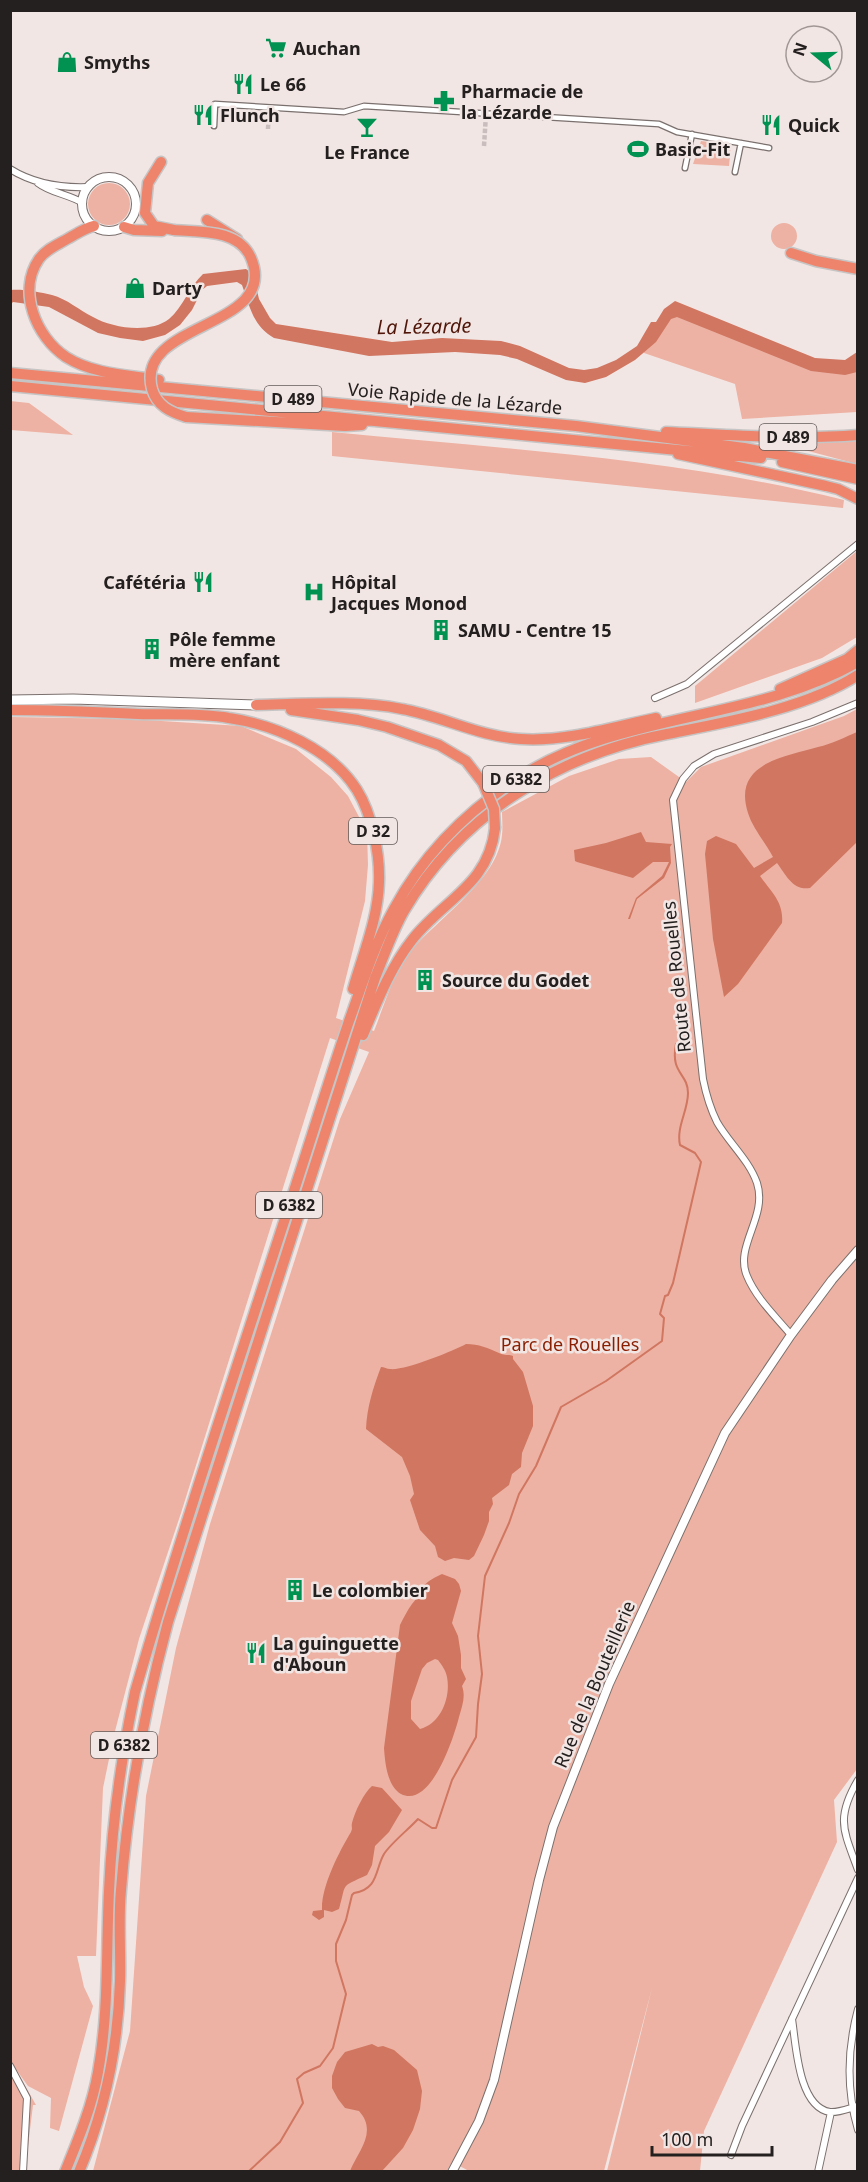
<svg xmlns="http://www.w3.org/2000/svg" width="868" height="2182" viewBox="0 0 868 2182" font-family="'Noto Sans',sans-serif">
	<style>
		.green { fill: #edb2a3 }
		.water { fill: #d07661; fill-rule: evenodd }
		.lines { fill: none; stroke-linecap: round; stroke-linejoin: round }
		.stream { stroke: #d07661; stroke-width: 2 }
		.pedestrian-tunnel { stroke: #c9bebd; stroke-width: 4.5; stroke-dasharray: 4.5 2; stroke-linecap: butt }
		.pedestrian-casing { stroke: #7a706d; stroke-width: 7 }
		.minor-casing { stroke: #7a706d; stroke-width: 8 }
		.tertiary-casing { stroke: #7a706d; stroke-width: 10 }
		.secondary-casing { stroke: #7a706d; stroke-width: 11 }
		.trunk-casing { stroke: #c6c5c5; stroke-width: 13 }
		.pedestrian { stroke: #fff; stroke-width: 4.5 }
		.minor { stroke: #fff; stroke-width: 6 }
		.tertiary { stroke: #fff; stroke-width: 8 }
		.secondary { stroke: #fff; stroke-width: 9 }
		.trunk { stroke: #ef846c; stroke-width: 10 }
		.trunk-bridge-casing { stroke: #c6c5c5; stroke-width: 13; stroke-linecap: butt }
		.trunk-bridge { stroke: #ef846c; stroke-width: 10 }
		.labels { text-anchor: middle; dominant-baseline: central; stroke-width: 5; stroke-linejoin: round; paint-order: stroke }
		.shield { fill: #f2e6e4; stroke: #625b5a; stroke-width: 1.5 }
		.shield-label { font-size: 16px; font-weight: bold; fill: #24201f }
		.poi-label { font-size: 18px; font-weight: bold; fill: #24201f; stroke: #f2e6e4; text-anchor: start }
		.street-label { font-size: 18px; fill: #24201f; stroke: #f2e6e4 }
		.park-label { font-size: 18px; fill: #8a1e01; stroke: #f2e6e4 }
		.water-label { font-size: 20px; font-style: italic; fill: #4f1609; stroke: #f2e6e4 }
	</style>
	<rect width="100%" height="100%" fill="#f2e6e4"/>
	<path class="green" d="M701,141L731,145L729,166L693,164Z
		M88 204a21 21 0 1 1 42 0a21 21 0 1 1-42 0Z
		M771 236a13 13 0 1 1 26 0a13 13 0 1 1-26 0Z
		M668,309L808,364L857,361V412L742,419L735,384L644,353L642,341Z
		M10,401L29,403L73,435L11,430Z
		M332,432C503,449 676,458 844,500L843,508L332,456Z
		M857,440V464L797,448V444Z
		M857,551V637L822,658L695,703V686Z
		M857,709V1769L834,1800L837,1842L704,2131L700,2171H607L652,1988L604,2171H469L452,2162L446,2172L93,2171L130,2031L146,1796L176,1648L210,1524L340,1119L369,1052L330,1038L181,1513L139,1639L114,1735L103,1788L96,1956H77L84,1987L93,2006L59,2131L50,2128L51,2098L28,2086L15,2068L36,2105H33L25,2171H11V717L130,719L241,726L296,749L331,777L348,796L367,832L368,865L365,901L336,1018L374,1031C383,1009 394,971 410,952C437,919 498,880 502,835C503,827 502,819 502,812L569,776L619,759L651,757L686,782L701,767L844,716Z"/>
	<path class="water" d="M246,269L253,274L259,299L270,318L276,324L392,342L442,338L501,341L520,346L569,368L584,370L597,368L616,360L637,346L651,322H656L664,309L675,301L815,358L845,360L857,352V372L845,375L811,371L677,317L671,319L656,342L635,360L606,377L585,383L566,380L517,359L500,355L455,352L369,356L274,338C253,326 250,307 242,285L237,282L207,286L202,290L192,310L180,325L165,335L143,341L120,338L98,333L49,307L13,302L11,304V290C23,289 39,292 52,295C67,299 79,310 93,317C112,328 150,334 169,319C183,307 189,287 203,274Z
		M857,732V842L810,888C793,891 786,875 777,863L760,876C771,892 784,902 782,923L738,984L724,997L713,939L705,854L707,841L716,836L736,844L754,868L773,857C766,843 753,829 748,813C732,763 784,757 818,747C832,744 845,737 857,732Z
		M641,832L646,842L672,844L670,847L671,863L664,878L637,899L630,919H628L636,898L662,876L669,862H653L633,878L577,862L575,861L574,850L606,843Z
		M466,1344C479,1344 488,1348 499,1353C505,1356 507,1354 513,1356V1359L523,1372L533,1406V1426L522,1453L521,1467L512,1474L509,1485L492,1498L493,1504L489,1512V1521L484,1535L474,1556L469,1560L454,1558L445,1561L438,1557L435,1546L420,1530L410,1500L414,1494L410,1476L402,1457L366,1429C367,1407 373,1388 381,1367C384,1367 387,1369 390,1369C404,1371 453,1351 466,1344Z
		M442,1574L455,1579L459,1584L461,1591L452,1623L458,1636L461,1655V1668L466,1679L462,1686C466,1697 462,1706 459,1717C454,1737 431,1809 401,1794C387,1786 385,1762 384,1748L400,1625C404,1617 407,1611 412,1604C426,1588 418,1585 442,1574ZM435,1659L438,1660C442,1665 446,1671 447,1677C451,1697 441,1724 420,1729L411,1719V1701L422,1669L427,1663Z
		M372,1786L382,1788L402,1810L389,1832L375,1846L372,1865L367,1875C339,1888 347,1882 339,1909L332,1912L324,1910V1917L319,1920L312,1915L313,1911L322,1910C321,1887 339,1852 351,1832C353,1827 351,1828 352,1823C355,1811 364,1793 372,1786Z
		M372,2044L378,2047L383,2046L394,2050L417,2070L422,2091L420,2109L413,2130L403,2148L382,2171H350C358,2151 378,2132 359,2111L345,2108L338,2099L332,2088V2076L337,2062L345,2052Z"/>
	<g class="lines">
		<path class="stream" d="M248,2172L280,2142L303,2103L297,2079L304,2073L320,2066L333,2048L346,1994L336,1961V1944L346,1920L352,1895L354,1893C379,1889 375,1869 384,1854C391,1843 409,1829 418,1819L432,1828H436L452,1780L476,1737L478,1704L482,1674L478,1636L485,1576L509,1523L519,1494L536,1466L561,1407L606,1381L662,1341L664,1318L660,1314L665,1296L668,1295L673,1283L701,1162L695,1153L680,1145C676,1127 688,1111 688,1093C688,1073 670,1074 676,1044"/>
		<path class="pedestrian-tunnel" d="M268,129L269,108
			M484,146L486,114"/>
		<defs>
			<path id="pedestrian" d="M214,126L215,104L344,112L364,106L659,124L677,132L769,148
				M685,168L692,134
				M735,172L741,143"/>
			<path id="minor" d="M10,169C34,184 61,188 88,187
				M38,183C51,193 68,194 83,203
				M655,698L687,684L858,544
				M791,1335C776,1317 756,1298 747,1276C734,1246 768,1217 757,1183C749,1160 729,1143 717,1122C710,1108 706,1094 703,1079L673,800L683,779L694,766L714,754L812,722L858,703
				M858,1780C835,1819 844,1831 858,1870
				M858,2009C847,2050 846,2089 858,2130
				M792,2019C796,2044 798,2107 830,2112C838,2113 850,2108 858,2106
				M10,2066L27,2098L23,2172
				M731,2155L742,2126L858,1878
				M818,2172L831,2112"/>
			<path id="tertiary" d="M82 204a27 27 0 1 1 54 0a27 27 0 1 1-54 0Z
				M452,2172L479,2121L494,2080L539,1880L553,1827L609,1684L725,1433L791,1335L832,1280L858,1250"/>
			<path id="secondary" d="M10,700L73,699L256,705"/>
			<path id="trunk" d="M161,162L148,183L145,213L154,226L174,230
				M207,220L237,239
				M94,226C85,228 78,233 69,238C59,244 46,249 39,259C17,291 36,337 66,357C93,374 127,375 159,380
				M124,227L134,230L162,231
				M791,253L816,261L858,269
				M10,373L576,426L744,448L858,470
				M10,386L761,458
				M186,417L345,426L362,425
				M666,432C730,435 794,440 858,435
				M678,454L826,486L838,489L858,499
				M782,462L858,479
				M780,689L847,659L858,650
				M256,705C301,704 358,700 402,709C442,716 480,737 521,739C566,742 613,727 656,718
				M10,710C53,710 96,712 138,714C168,715 200,713 229,718C276,725 331,749 357,790C372,814 380,854 379,882C378,919 363,954 353,989
				M291,710L358,720L387,727L439,745L466,761L483,783
				M363,1035C377,1002 390,968 412,940C443,900 489,885 495,828
				M65,2172C78,2140 92,2107 98,2072C109,2012 106,1952 109,1891C112,1823 121,1758 135,1692C183,1527 238,1364 291,1200C310,1142 328,1083 348,1024C362,985 374,945 394,909C422,857 465,813 515,780C618,711 751,723 858,662
				M79,2172C105,2111 118,2048 120,1981C121,1951 118,1921 121,1890C128,1799 144,1711 168,1622L375,978C384,956 392,932 404,911C461,814 558,755 667,734C727,722 805,709 858,675"/>
		</defs>
		<use href="#pedestrian" class="pedestrian-casing"/>
		<use href="#minor" class="minor-casing"/>
		<use href="#tertiary" class="tertiary-casing"/>
		<use href="#secondary" class="secondary-casing"/>
		<use href="#trunk" class="trunk-casing"/>
		<use href="#pedestrian" class="pedestrian"/>
		<use href="#minor" class="minor"/>
		<use href="#tertiary" class="tertiary"/>
		<use href="#secondary" class="secondary"/>
		<use href="#trunk" class="trunk"/>
		<defs>
			<path id="trunk-bridge" d="M174,230C200,232 239,229 251,258C281,329 134,321 152,389C157,406 170,412 186,417
				M483,783L494,809L495,828"/>
		</defs>
		<use href="#trunk-bridge" class="trunk-bridge-casing"/>
		<use href="#trunk-bridge" class="trunk-bridge"/>
	</g>
	<defs>
		<symbol id="supermarket-bare" viewBox="-9 -9 18 18"><path d="M-6-5.5h2.5l.6 2H6L4.5 2H-2.5L-4.4-4H-6ZM-1.5 3.2a1.3 1.3 0 1 0 .1 0ZM3 3.2a1.3 1.3 0 1 0 .1 0Z" fill="#019151" stroke="#f2e6e4" stroke-width="2.5" paint-order="stroke"/></symbol>
		<symbol id="shop-bare" viewBox="-9 -9 18 18"><path d="M-5-2.5h2.3a2.7 3.5 0 0 1 5.4 0H5L5.5 6h-11ZM-1.5-2.5h3a1.5 2.3 0 0 0-3 0Z" fill="#019151" stroke="#f2e6e4" stroke-width="2.5" paint-order="stroke"/></symbol>
		<symbol id="restaurant-bare" viewBox="-9 -9 18 18"><path d="M-5-6h1v4h1v-4h1v4h1v-4h1v5L-1.5 .5V6h-2V.5L-5-1ZM5-6V6H3V1.5H1.5Q1.5-4 5-6Z" fill="#019151" stroke="#f2e6e4" stroke-width="2.5" paint-order="stroke"/></symbol>
		<symbol id="pharmacy-bare" viewBox="-9 -9 18 18"><path d="M-2-6h4v4h4v4h-4v4h-4v-4h-4v-4h4Z" fill="#019151" stroke="#f2e6e4" stroke-width="2.5" paint-order="stroke"/></symbol>
		<symbol id="bar-bare" viewBox="-9 -9 18 18"><path d="M-6-5H6L.8 .8V4.5H3.5V6h-7V4.5H-.8V.8Z" fill="#019151" stroke="#f2e6e4" stroke-width="2.5" paint-order="stroke"/></symbol>
		<symbol id="stadium-bare" viewBox="-9 -9 18 18"><path d="M0-5a6.5 5 0 1 0 0 10a6.5 5 0 1 0 0-10ZM-3.5-1.8h7v3.6h-7Z" fill="#019151" stroke="#f2e6e4" stroke-width="2.5" paint-order="stroke"/></symbol>
		<symbol id="hospital-bare" viewBox="-9 -9 18 18"><path d="M-5-5h3v3.5h4V-5h3V5h-3V1.5h-4V5h-3Z" fill="#019151" stroke="#f2e6e4" stroke-width="2.5" paint-order="stroke"/></symbol>
		<symbol id="building-bare" viewBox="-9 -9 18 18"><path d="M-4-6H4V6H1V3H-1V6H-4ZM-2.5-4.3h1.7v1.8h-1.7ZM.8-4.3h1.7v1.8H.8ZM-2.5-1h1.7V.8h-1.7ZM.8-1h1.7V.8H.8Z" fill="#019151" stroke="#f2e6e4" stroke-width="2.5" paint-order="stroke"/></symbol>
	</defs>
	<g fill-rule="evenodd">
		<use href="#supermarket-bare" x="261" y="33" width="30" height="30"/>
		<use href="#shop-bare" x="52" y="47" width="30" height="30"/>
		<use href="#restaurant-bare" x="228" y="69" width="30" height="30"/>
		<use href="#pharmacy-bare" x="429" y="86" width="30" height="30"/>
		<use href="#restaurant-bare" x="188" y="100" width="30" height="30"/>
		<use href="#restaurant-bare" x="756" y="110" width="30" height="30"/>
		<use href="#bar-bare" x="352" y="112" width="30" height="30"/>
		<use href="#stadium-bare" x="623" y="134" width="30" height="30"/>
		<use href="#shop-bare" x="120" y="273" width="30" height="30"/>
		<use href="#restaurant-bare" x="188" y="567" width="30" height="30"/>
		<use href="#hospital-bare" x="299" y="577" width="30" height="30"/>
		<use href="#building-bare" x="426" y="615" width="30" height="30"/>
		<use href="#building-bare" x="137" y="634" width="30" height="30"/>
		<use href="#building-bare" x="410" y="965" width="30" height="30"/>
		<use href="#building-bare" x="280" y="1575" width="30" height="30"/>
		<use href="#restaurant-bare" x="241" y="1638" width="30" height="30"/>
	</g>
	<g class="labels">
		<g class="shield">
			<rect x="264.5" y="386" width="57" height="26" rx="4.5"/>
			<rect x="759.5" y="424" width="57" height="26" rx="4.5"/>
			<rect x="483" y="766" width="66" height="26" rx="4.5"/>
			<rect x="349" y="818" width="48" height="26" rx="4.5"/>
			<rect x="256" y="1192" width="66" height="26" rx="4.5"/>
			<rect x="91" y="1732" width="66" height="26" rx="4.5"/>
		</g>
		<g class="shield-label">
			<text x="293" y="399">D 489</text>
			<text x="788" y="437">D 489</text>
			<text x="516" y="779">D 6382</text>
			<text x="373" y="831">D 32</text>
			<text x="289" y="1205">D 6382</text>
			<text x="124" y="1745">D 6382</text>
		</g>
		<g class="poi-label">
			<text x="293" y="48">Auchan</text>
			<text x="84" y="62">Smyths</text>
			<text x="260" y="84">Le 66</text>
			<text x="461" y="91">Pharmacie de<tspan x="461" dy="21">la Lézarde</tspan></text>
			<text x="220" y="115">Flunch</text>
			<text x="788" y="125">Quick</text>
			<text x="655" y="149">Basic-Fit</text>
			<text x="367" y="152" text-anchor="middle">Le France</text>
			<text x="152" y="288">Darty</text>
			<text x="186" y="582" text-anchor="end">Cafétéria</text>
			<text x="331" y="582">Hôpital<tspan x="331" dy="21">Jacques Monod</tspan></text>
			<text x="458" y="630">SAMU - Centre 15</text>
			<text x="169" y="639">Pôle femme<tspan x="169" dy="21">mère enfant</tspan></text>
			<text x="442" y="980">Source du Godet</text>
			<text x="312" y="1590">Le colombier</text>
			<text x="273" y="1643">La guinguette<tspan x="273" dy="21">d'Aboun</tspan></text>
		</g>
		<g class="street-label">
			<text transform="translate(455 398) rotate(5)">Voie Rapide de la Lézarde</text>
			<text transform="translate(676 977) rotate(-96)">Route de Rouelles</text>
			<text transform="translate(594 1684) rotate(-67)">Rue de la Bouteillerie</text>
		</g>
		<g class="park-label">
			<text x="570" y="1344">Parc de Rouelles</text>
		</g>
		<g class="water-label">
			<text transform="translate(424 326) rotate(-1)">La Lézarde</text>
		</g>
	</g>
	<rect width="868" height="2182" fill="none" stroke="#24201f" stroke-width="24"/>
	<g transform="translate(814 54) rotate(289)"><circle r="28" fill="#f2e6e4" stroke="#a09795" stroke-width="1.5"/>
	<path d="M0-4.5L10 22L0 15L-10 22Z" fill="#019151"/>
	<text y="-9" font-size="16" font-weight="bold" text-anchor="middle" fill="#24201f">N</text>
	</g>
	<path d="M652 2146v9h120v-9" fill="none" stroke="#24201f" stroke-width="3"/>
	<text x="661" y="2146" font-size="18" fill="#24201f" stroke="#f2e6e4" stroke-width="4.5" paint-order="stroke">100 m</text>
</svg>
